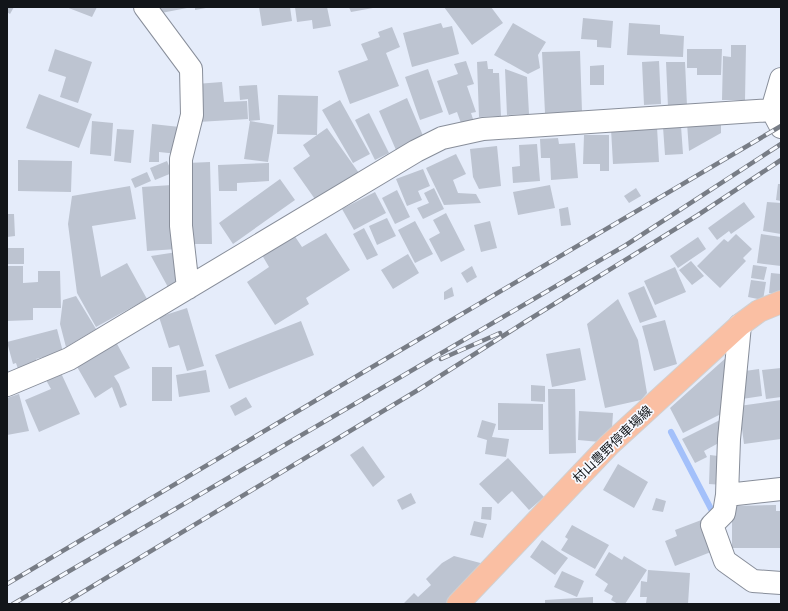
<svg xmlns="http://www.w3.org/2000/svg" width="788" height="611" viewBox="0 0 788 611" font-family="'Noto Sans','Noto Sans JP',sans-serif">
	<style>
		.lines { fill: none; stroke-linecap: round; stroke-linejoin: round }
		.stream { stroke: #a3c0fa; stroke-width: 6 }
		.building { fill: #bdc4d1 }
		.minor-casing { stroke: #888e9a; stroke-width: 24 }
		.major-casing { stroke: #d0d0d1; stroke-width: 24 }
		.minor { stroke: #fff; stroke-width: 22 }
		.major { stroke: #fabfa3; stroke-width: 22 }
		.rail-casing { stroke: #787d86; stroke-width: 4.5 }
		.rail { stroke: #f6f9ff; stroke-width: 3; stroke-dasharray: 9; stroke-linecap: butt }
		.labels { text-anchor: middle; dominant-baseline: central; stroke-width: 3.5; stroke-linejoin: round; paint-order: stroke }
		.street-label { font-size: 13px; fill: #121519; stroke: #f6f9ff }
	</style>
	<rect width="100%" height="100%" fill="#e5ecfa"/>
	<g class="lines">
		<path class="stream" d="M671,432L711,509"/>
	</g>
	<path class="building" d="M7,7H14L10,14L7,12Z
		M66,7H97L92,17Z
		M155,7H187V8L156,14Z
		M195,7H206V8L195,10Z
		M259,7H290L292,21L262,26Z
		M295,7H327L331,26L313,29L312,20L297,22Z
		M349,7H373V8L351,12Z
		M444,7H491L503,23L472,45Z
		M583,18L613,21L611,48L597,47V40L581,39Z
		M441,23L443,28L452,26L459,54L412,67L403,33Z
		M513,23L546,42L538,55L540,68L528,74L494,55Z
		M629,23L660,25V34L684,36L683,57L627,55Z
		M392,27L400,47L386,53L399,86L350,104L338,71L368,60L361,44L380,37L378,32Z
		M731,45H746L745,100H722L723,56L731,57Z
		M55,49L92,62L78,103L60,97L66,77L48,71Z
		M687,49H722L721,75H697V68H687Z
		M580,51L582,112L545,113L542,52Z
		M466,61L474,84L467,86L476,112L471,113L474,122L462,126L457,112L449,115L437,81L458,74L454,64Z
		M487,61L488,69H493V73H499L501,116L479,117L477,62Z
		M659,61L661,104L644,105L642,62Z
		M666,62H685L687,106L668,107Z
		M604,65V85H590V66Z
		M428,69L443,112L420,120L405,77Z
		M505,69L527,77L529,114L507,115Z
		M222,82L224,102L247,101L248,119L198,122L196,84Z
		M257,85L260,120L249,121L248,99L240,100L239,86Z
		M39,94L92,114L79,148L26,128Z
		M278,95L318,96L317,135L327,128L359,173L317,202L293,168L310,156L303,145L317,135L277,134Z
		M407,98L424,138L396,150L379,111Z
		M340,100L370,154L353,163L322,110Z
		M369,113L389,153L375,160L355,120Z
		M92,121L113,123L111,156L90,154Z
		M250,121L274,125L268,162L244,159Z
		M721,122V133L689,151L687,123Z
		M152,124L180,127L178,154L159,152V162H149Z
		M681,126L683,154L665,155L663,127Z
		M657,127L659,162L613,164L611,129Z
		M117,129L134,130L131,163L114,161Z
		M584,135H609V171H600V164H583Z
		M558,138L559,144L575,143L578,178L551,180L550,158H541L540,139Z
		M537,144L540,181L513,183L512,167L520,166L519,145Z
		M497,146L501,186L479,189L473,177L470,149Z
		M456,154L466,174L453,180L458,193L476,194L481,203L444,205L426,168Z
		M18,160L72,161L71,192L18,191Z
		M167,161L172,173L155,180L150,168Z
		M210,162L212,244H189L187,163Z
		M269,163V181L237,183V191H219L218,165Z
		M423,169L430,186L418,191L422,200L407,206L396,179Z
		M147,172L151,181L135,188L131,179Z
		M280,179L295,200L233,244L219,223Z
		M778,184H781V201L776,200Z
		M172,185L177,249L147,251L142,187Z
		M550,185L555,208L518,215L513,192Z
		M130,186L136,219L92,226L101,277L127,263L147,299L96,327L77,293L68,224L72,196Z
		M434,188L444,209L423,219L417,208L429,203L424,193Z
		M636,188L641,196L629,203L624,196Z
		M397,190L410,217L395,224L382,198Z
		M375,192L386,213L354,230L342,209Z
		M744,202L755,217L731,234L729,231L717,240L708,228Z
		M767,202L781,203V234L763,231Z
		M568,207L571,225L561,226L559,209Z
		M446,213L465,250L441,262L429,239L440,233L433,220Z
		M7,214H14L15,236L7,237Z
		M387,218L396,236L377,245L369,226Z
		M415,221L433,254L415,263L398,230Z
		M490,221L497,248L481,252L474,225Z
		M364,228L378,255L367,260L353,234Z
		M326,233L350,270L306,298L309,304L275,325L247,282L269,267L262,255L294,235L302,247Z
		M736,234L752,249L743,258L746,261L720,288L697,266L724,239L728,242Z
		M761,234L781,237V266L757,263Z
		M698,237L706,249L678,268L670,256Z
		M7,248H24V264H7Z
		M177,252L181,282L169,289L151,256Z
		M408,254L419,273L393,289L381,270Z
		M691,261L704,276L692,285L679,270Z
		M753,265L767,267L764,280L751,278Z
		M7,266H23V283L38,282V271H60L61,308H33V320L7,321Z
		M472,266L477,277L467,283L461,273Z
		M675,267L686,292L655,305L644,281Z
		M771,273L781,274V294L769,293Z
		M751,280L766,282L763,300L748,297Z
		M644,286L657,317L640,323L628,293Z
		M452,287L454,296L444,300V292Z
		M76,296L96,329L66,347L60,324L63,300Z
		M618,299L638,340L647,393L641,400L605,408L587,324Z
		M187,308L204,366L187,371L179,345L169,348L159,317Z
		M665,320L677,364L654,371L642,326Z
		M301,321L314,355L229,389L215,355Z
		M57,329L63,352L36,359L37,364L18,369L16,363L13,364L7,342Z
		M116,342L130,368L114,376L119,384L127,405L120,408L112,387L95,398L76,365Z
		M580,348L586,380L552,387L546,354Z
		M728,356L725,412L683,433L670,408Z
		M152,367H172V401H152Z
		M781,368V397L766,399L762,370Z
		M759,369L762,396L742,399L738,372Z
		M206,370L210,392L179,397L176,375Z
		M61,373L80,414L39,432L25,400L51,389L46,380Z
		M531,385L545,386V402L531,401Z
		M548,389H575L576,453L549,454Z
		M19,394L29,431L7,435V398Z
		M246,397L252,407L235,416L230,406Z
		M781,400V439L744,444L739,406Z
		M498,403L543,404V430H498Z
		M579,411L613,413L611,443L578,440Z
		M482,420L496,424L492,437L509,439L506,457L485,454L487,440L477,437Z
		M720,420L726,439L704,451L707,457L695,463L682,439Z
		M363,446L385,477L373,487L350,455Z
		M710,455L726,457L724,485L709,484Z
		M508,458L544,497L529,510L512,491L498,504L479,484Z
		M618,464L648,482L634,508L603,490Z
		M411,493L416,503L402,510L397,500Z
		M656,498L666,501L663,512L652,510Z
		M776,505V511H781V548H732V506Z
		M482,507H492L491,520L481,519Z
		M704,519L716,550L675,566L665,541L677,536L675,530Z
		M474,521L487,524L483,538L470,535Z
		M572,525L609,545L595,569L561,550L568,539L565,537Z
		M542,540L568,558L555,575L530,557Z
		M609,552L622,560L624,556L647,570L625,604H618L611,600L613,596L604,591L608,584L595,575Z
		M454,556L488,565L448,604H403L414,593L418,597L431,585L426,579L442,563Z
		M648,570L690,573L688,604L646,603L647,597H640L641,581L647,582Z
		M562,571L584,581L577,597L554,587Z
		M593,597V604H545V600Z"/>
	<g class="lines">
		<defs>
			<path id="minor" d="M145,7L191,69L192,115L181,159V226L188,288
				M781,79L772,110L781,127
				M740,325L729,439L727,495L724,513L712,525L725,561L753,581L781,583
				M7,385L69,359L416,151L442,138L483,129L772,110
				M727,495L781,489"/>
			<path id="major" d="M458,604L609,445L740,325L759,311L781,302"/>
		</defs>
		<use href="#minor" class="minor-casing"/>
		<use href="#major" class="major-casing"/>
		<use href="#minor" class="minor"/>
		<use href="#major" class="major"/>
		<defs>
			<path id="rail" d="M441,359L500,333
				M7,584L394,354L781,126
				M13,604L626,245L781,144
				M63,604L418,390L525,322L698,215L781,160"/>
		</defs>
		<use href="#rail" class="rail-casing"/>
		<use href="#rail" class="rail"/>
	</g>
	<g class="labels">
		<g class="street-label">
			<text transform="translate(612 444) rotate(-44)">村山豊野停車場線</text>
		</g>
	</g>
	<rect width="788" height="611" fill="none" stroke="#121519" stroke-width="16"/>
</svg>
